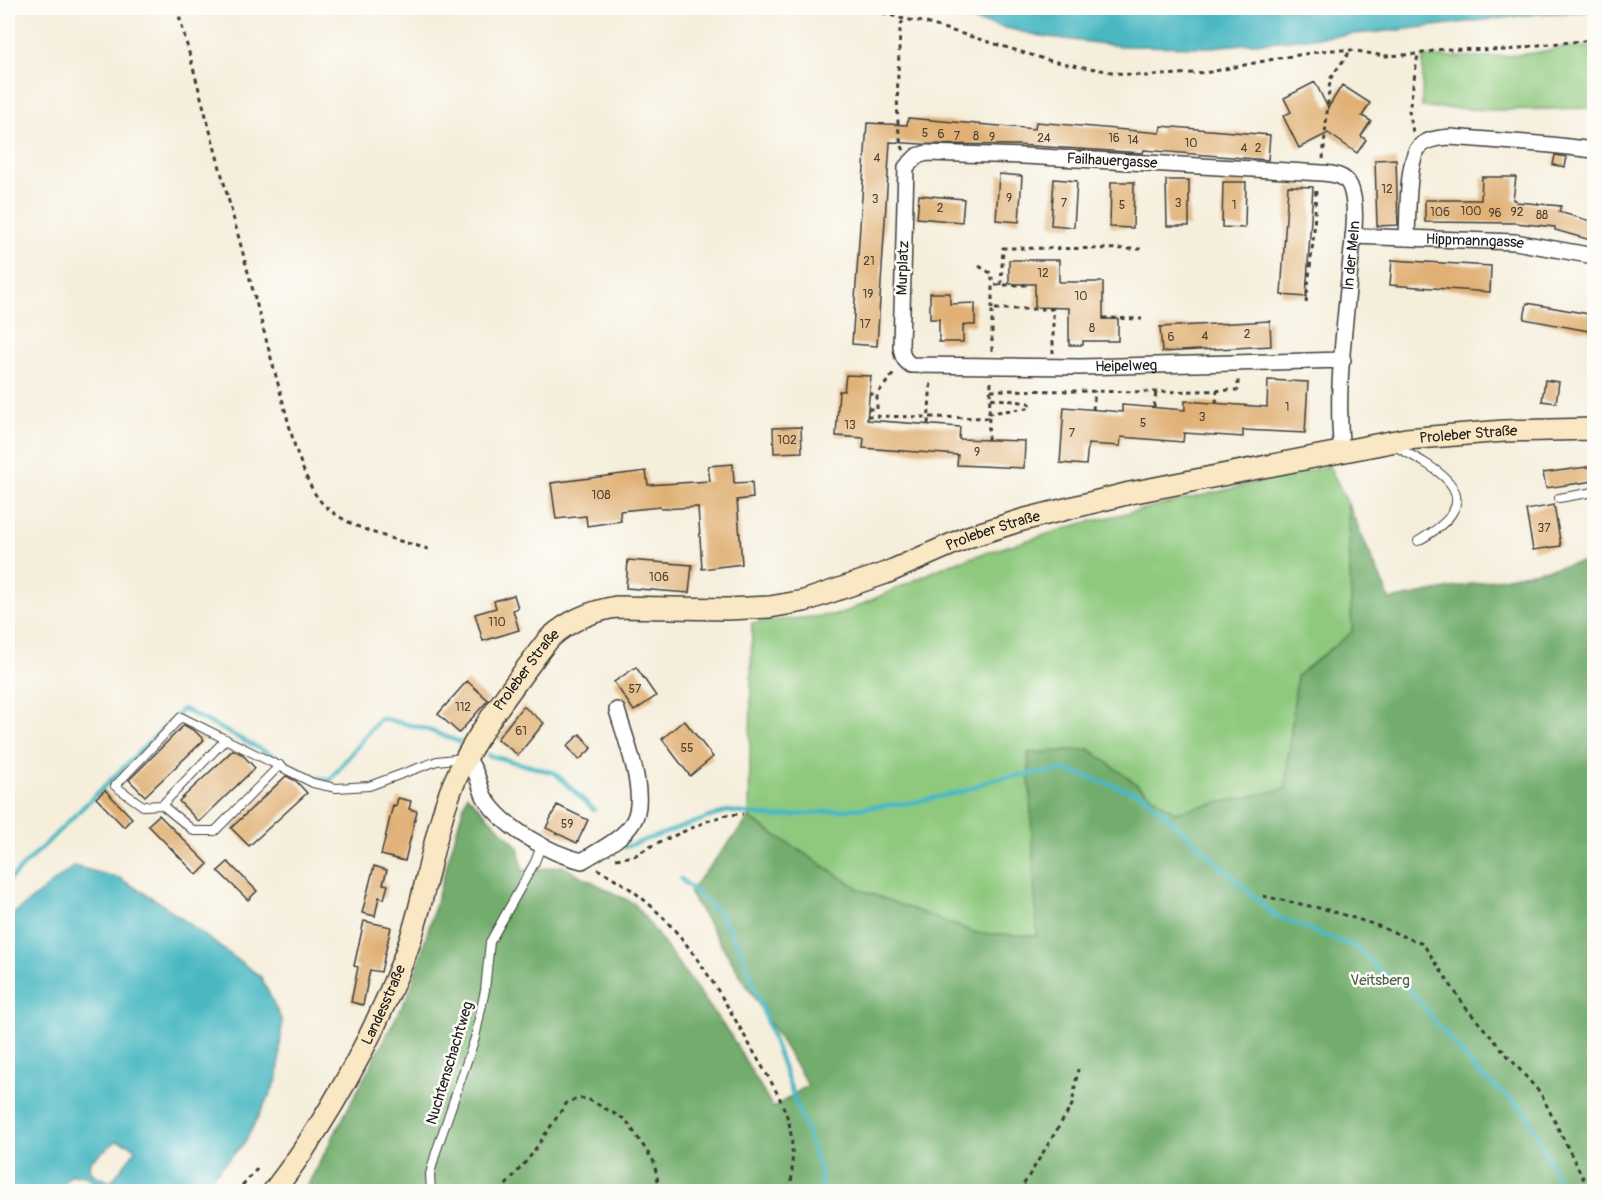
<svg xmlns="http://www.w3.org/2000/svg" width="1602" height="1199" viewBox="0 0 1602 1199" font-family="Pangolin,sans-serif">
	<style>
		.green { fill: #8ec97e; stroke: #55724d; stroke-width: 1.5 }
		.forest { fill: #72ad6d; stroke: #476444; stroke-width: 1.5 }
		.water { fill: #4ab8c3; stroke: #336a70; stroke-width: 1.5; fill-rule: evenodd }
		.lines { fill: none; stroke-linecap: round; stroke-linejoin: round }
		.stream { stroke: #4ab8c3; stroke-width: 4.5 }
		.building { fill: #e0b075 }
		.lane-casing { stroke: #3d3c39; stroke-width: 10 }
		.street-casing { stroke: #3d3c39; stroke-width: 18 }
		.secondary-casing { stroke: #3d3c39; stroke-width: 24 }
		.path { stroke: #3d3c39; stroke-width: 3; stroke-dasharray: 4.5 4.5; stroke-linecap: butt }
		.lane { stroke: #fff; stroke-width: 8 }
		.street { stroke: #fff; stroke-width: 15 }
		.secondary { stroke: #fae7c3; stroke-width: 21 }
		.labels { text-anchor: middle; dominant-baseline: central; stroke-width: 5; stroke-linejoin: round; paint-order: stroke }
		.number-label { font-size: 12px; fill: #4d4132 }
		.street-label { font-size: 15px; fill: #1c1c1c; stroke: #fdfcf7 }
		.park-label { font-size: 15px; fill: #4a6143; stroke: #fdfcf7 }
	</style>
	<rect width="100%" height="100%" fill="#fdfcf7"/>
	<filter id="ink" filterUnits="userSpaceOnUse"><feTurbulence type="fractalNoise" baseFrequency=".0167" numOctaves="2"/><feDisplacementMap in="SourceGraphic" scale="12" xChannelSelector="R" yChannelSelector="G"/><feConvolveMatrix kernelMatrix="1 2 1 2 8 2 1 2 1" color-interpolation-filters="sRGB"/></filter>
	<filter id="wash" filterUnits="userSpaceOnUse"><feTurbulence type="fractalNoise" baseFrequency=".008" numOctaves="4" result="noise"/><feDisplacementMap in="SourceGraphic" scale="24" xChannelSelector="R" yChannelSelector="G"/><feGaussianBlur stdDeviation="1.35" result="paint"/><feColorMatrix in="noise" values="0 0 0 0 0 0 0 0 0 0 0 0 0 0 0 0 0 1.4 0 .05"/><feComposite in="paint" operator="in"/></filter>
	<g filter="url(#wash)">
		<rect width="100%" height="100%" fill="#f5eedb"/>
		<path class="green" d="M1564,47H1594V108L1495,110L1422,107L1423,57C1471,57 1518,59 1564,47Z
			M1329,466L1348,504L1352,632L1297,676L1285,790L1174,812L1089,749L1038,936L976,933L860,890L749,818L752,623L841,614L950,564L1080,524Z"/>
		<path class="forest" d="M1348,504L1390,600L1594,560V1191L304,1192L411,989L467,795L518,847L523,871L562,866L635,904L731,1036L773,1108L808,1085L689,892L749,818L861,890L976,933L1037,936L1028,753L1089,749L1174,812L1285,789L1297,676L1352,632Z"/>
		<path class="water" d="M920,8H1594V11L1536,14L1399,30L1211,47L1121,46L1040,36Z
			M74,866L119,878L159,902L261,977L282,1021L278,1078L245,1142L198,1191H103L86,1176L71,1175L55,1191H8V918ZM117,1141L129,1144L136,1150L111,1182L94,1175L89,1168L90,1161Z"/>
		<g class="lines">
			<path class="stream" d="M488,755L555,773L594,810
				M625,847L727,811L776,817L910,803L961,792L994,779L1046,772L1065,770L1144,795L1275,916L1357,948L1381,972L1405,985L1479,1074L1518,1105L1528,1116L1564,1192
				M681,879L719,913L741,950L821,1172V1192
				M8,881L183,709L316,778L330,780L380,718L423,728L460,742"/>
		</g>
		<g id="blocks">
			<path class="building" d="M1315,82L1328,108L1342,85L1370,103L1362,116L1371,121L1361,136L1366,140L1357,153L1328,133L1299,148L1283,116L1291,112L1284,98Z
				M908,118L1035,129L1036,122L1160,133L1161,126L1270,135L1268,160L1144,150L1143,153L1016,145L922,144L890,142L877,346L852,344L867,123L907,125Z
				M1555,155L1567,157L1565,167L1553,165Z
				M1396,159L1398,225L1377,226L1375,160Z
				M999,174L1022,176L1019,222L996,220Z
				M1482,177H1516L1513,200H1516V202L1561,206L1559,212L1594,222V241L1555,230V227L1515,223L1425,222V200H1481Z
				M1054,179L1077,181L1074,227L1051,225Z
				M1166,180H1189V226H1167Z
				M1111,182H1134L1133,228L1110,227Z
				M1223,182H1246L1245,228L1222,227Z
				M1288,186L1313,187L1306,297L1281,295Z
				M919,195L964,199L962,222L917,218Z
				M1009,260H1059V282H1103V319H1118V341H1083V345H1069V308L1035,307V284H1009Z
				M1392,260L1491,266L1490,292L1390,285Z
				M930,293H950V304L975,303V325H963V342H939V319H930Z
				M1527,303L1594,315V332L1524,319Z
				M1270,321L1271,346L1162,352L1160,327Z
				M846,375L871,376L867,420L960,427L959,439L1025,441L1024,468L957,465L958,455L863,448L864,438L836,436L839,391H844Z
				M1268,380L1308,382L1305,433L1243,430V437L1184,433L1183,442L1121,437L1120,446L1088,444L1086,465L1060,463L1064,407L1122,412V405L1185,410V401L1267,407Z
				M1545,380L1559,382L1556,403L1542,401Z
				M801,427L802,452L774,453L773,428Z
				M733,464L734,483L752,482L753,498L737,500L742,564L702,569L698,507L661,509L660,507L620,511L621,521L587,526L586,516L556,519L551,483L646,471L648,485L710,481L708,466Z
				M1594,466V481L1546,488L1543,473Z
				M1554,505L1561,546L1533,550L1526,510Z
				M628,560L692,565L689,593L626,588Z
				M514,595L518,608L513,610L519,630L483,641L475,614L496,608L494,601Z
				M636,667L656,696L634,711L614,682Z
				M467,681L488,700L459,733L438,714Z
				M523,706L544,723L518,755L497,739Z
				M684,720L713,757L690,776L662,739Z
				M184,725L195,731L204,740L145,796L129,780Z
				M580,734L592,748L579,760L567,746Z
				M233,750L242,754L255,768L199,822L179,801Z
				M286,776L296,781L307,793L249,846L231,828Z
				M105,790L132,818L124,827L96,798Z
				M398,798L411,801L409,809L417,811L405,861L381,855L393,805L396,806Z
				M557,805L588,820L577,843L546,828Z
				M159,815L208,864L197,875L148,825Z
				M228,862L257,891L248,900L218,871Z
				M374,866L387,870L383,884L388,885L384,899L379,897L375,916L362,913Z
				M364,921L391,927L381,972L370,970L363,1005L351,1002L358,967L354,966Z"/>
		</g>
	</g>
	<g filter="url(#ink)">
		<use href="#blocks" fill-opacity="0" stroke="#3d3c39" stroke-width="1.5"/>
		<g class="lines">
			<defs>
				<path id="lane" d="M1394,446C1445,472 1492,499 1418,541
					M1559,498L1594,492
					M280,765L215,831H194L162,805L143,806L115,786L181,717L313,783L336,788L369,786L437,761L463,758
					M162,805L226,739
					M431,1192L430,1174L436,1152L475,1038L485,990L490,942L535,862L541,846"/>
				<g id="street">
					<path id="s1" d="M1353,236L1515,242L1594,256"/>
					<path d="M1407,238C1408,218 1407,166 1417,150C1424,139 1439,138 1450,137L1551,145L1594,150"/>
					<path id="s2" d="M1342,451C1335,391 1345,328 1350,268C1352,245 1359,207 1350,186C1345,175 1333,174 1322,173L1024,156L927,153L917,156L906,167L901,346C902,355 903,360 911,365L1081,367L1343,360"/>
					<path d="M468,758C471,765 476,772 478,779C481,787 482,795 487,801C506,829 549,853 582,861C598,851 623,839 633,822C649,796 625,738 617,710"/>
				</g>
				<g id="secondary">
					<path id="s3" d="M273,1192C327,1122 369,1045 402,963C423,911 429,854 447,801C462,755 497,708 526,669C534,659 542,646 551,637C569,621 593,611 616,607L727,609L770,607L804,601L886,573L968,537L1022,520L1130,493L1406,439L1504,431L1594,429"/>
				</g>
			</defs>
			<use href="#lane" class="lane-casing"/>
			<use href="#street" class="street-casing"/>
			<use href="#secondary" class="secondary-casing"/>
			<path class="path" d="M177,8L295,447C302,466 309,490 324,505C352,531 396,539 431,550
				M865,8L904,19L923,22L1051,61L1117,73L1147,76L1210,72L1279,58L1330,50H1351L1384,56L1418,54L1443,49L1508,50L1539,45L1594,40
				M1413,132L1409,111L1418,54
				M904,150C892,132 900,51 900,26L904,19
				M1323,159L1330,79L1351,50
				M979,266L992,274V285
				M1001,285L1003,248L1141,249
				M1306,303L1314,232L1316,188
				M992,309V285H1031
				M1103,318L1142,319
				M992,351V309H1053V353
				M991,390L1156,392L1238,390V378
				M869,394H877
				M1216,403L1217,390
				M1154,407L1156,392
				M868,409H877V394L895,372
				M1093,410L1095,391
				M989,413L991,382
				M867,416L989,418V413L1028,408L1031,405L1029,403L990,398
				M928,424L931,380
				M988,440L989,418
				M616,859L634,856L655,844L710,820L727,815L743,814
				M597,869C673,906 712,979 752,1049C765,1072 782,1097 789,1123C794,1145 792,1169 791,1192
				M1263,896L1328,910L1373,924L1423,944L1466,1008L1541,1094L1590,1192
				M236,1192L258,1168
				M500,1192L529,1158L568,1101L586,1098L626,1120L654,1162L660,1192
				M1019,1192L1072,1105L1078,1069"/>
			<use href="#lane" class="lane"/>
			<use href="#street" class="street"/>
			<use href="#secondary" class="secondary"/>
		</g>
	</g>
	<g class="labels">
		<g class="number-label">
			<text x="925" y="133">5</text>
			<text x="941" y="134">6</text>
			<text x="957" y="136">7</text>
			<text x="976" y="136">8</text>
			<text x="992" y="137">9</text>
			<text x="1044" y="138">24</text>
			<text x="1114" y="138">16</text>
			<text x="1133" y="140">14</text>
			<text x="1191" y="143">10</text>
			<text x="1244" y="148">4</text>
			<text x="1258" y="148">2</text>
			<text x="877" y="158">4</text>
			<text x="1387" y="189">12</text>
			<text x="1009" y="198">9</text>
			<text x="875" y="199">3</text>
			<text x="1064" y="203">7</text>
			<text x="1178" y="203">3</text>
			<text x="1122" y="205">5</text>
			<text x="1234" y="205">1</text>
			<text x="940" y="208">2</text>
			<text x="1471" y="211">100</text>
			<text x="1440" y="212">106</text>
			<text x="1517" y="212">92</text>
			<text x="1495" y="213">96</text>
			<text x="1542" y="215">88</text>
			<text x="869" y="261">21</text>
			<text x="1043" y="273">12</text>
			<text x="868" y="294">19</text>
			<text x="1081" y="296">10</text>
			<text x="865" y="324">17</text>
			<text x="1092" y="328">8</text>
			<text x="1247" y="334">2</text>
			<text x="1205" y="336">4</text>
			<text x="1171" y="337">6</text>
			<text x="1287" y="407">1</text>
			<text x="1202" y="417">3</text>
			<text x="1143" y="423">5</text>
			<text x="850" y="425">13</text>
			<text x="1072" y="433">7</text>
			<text x="787" y="440">102</text>
			<text x="977" y="452">9</text>
			<text x="601" y="495">108</text>
			<text x="1544" y="528">37</text>
			<text x="659" y="577">106</text>
			<text x="497" y="622">110</text>
			<text x="635" y="689">57</text>
			<text x="463" y="707">112</text>
			<text x="521" y="731">61</text>
			<text x="687" y="748">55</text>
			<text x="567" y="824">59</text>
		</g>
		<g class="street-label">
			<text transform="translate(1112 161) rotate(3)">Failhauergasse</text>
			<text stroke="none"><textPath href="#s1" startOffset="122">Hippmanngasse</textPath></text>
			<text stroke="none"><textPath href="#s2" startOffset="196">In der Meln</textPath></text>
			<text transform="translate(903 268) rotate(-88)">Murplatz</text>
			<text stroke="none"><textPath href="#s2" startOffset="1137">Heipelweg</textPath></text>
			<text stroke="none"><textPath href="#s3" startOffset="1576">Proleber Straße</textPath></text>
			<text stroke="none"><textPath href="#s3" startOffset="1090">Proleber Straße</textPath></text>
			<text stroke="none"><textPath href="#s3" startOffset="586">Proleber Straße</textPath></text>
			<text stroke="none"><textPath href="#s3" startOffset="218">Landesstraße</textPath></text>
			<text transform="translate(450 1063) rotate(-73)">Nuchtenschachtweg</text>
		</g>
		<g class="park-label">
			<text x="1380" y="980">Veitsberg</text>
		</g>
	</g>
	<rect width="1602" height="1199" fill="none" stroke="#fdfcf7" stroke-width="30"/>
</svg>
